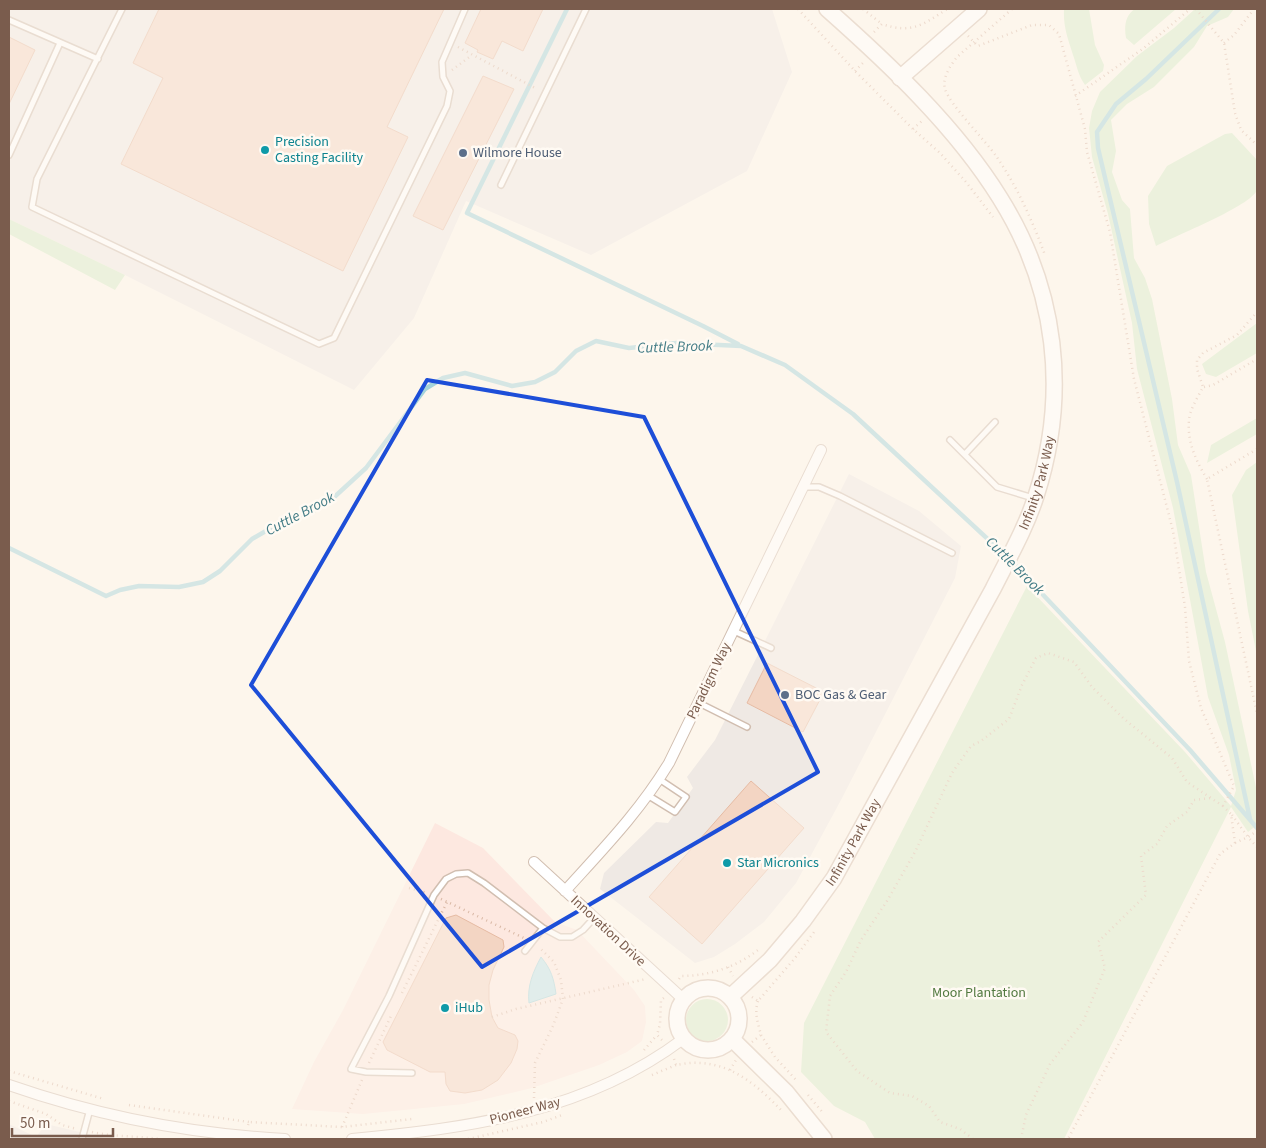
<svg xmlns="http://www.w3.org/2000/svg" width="1266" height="1148" viewBox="0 0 1266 1148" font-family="'Source Sans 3',sans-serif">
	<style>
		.commercial { fill: #fde8e0 }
		.industrial { fill: #efe9e4 }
		.green { fill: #d8ecc9 }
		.water { fill: #bfe3e8; stroke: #a5d3da }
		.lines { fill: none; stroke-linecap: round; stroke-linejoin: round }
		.stream { stroke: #a5d3da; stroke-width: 4.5 }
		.building { fill: #f3d5c3; stroke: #e6bba3 }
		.lane-casing { stroke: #d1beb0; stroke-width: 8 }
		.street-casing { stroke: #d1beb0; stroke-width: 12 }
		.secondary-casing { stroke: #d6c0b0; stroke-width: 18 }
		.path { stroke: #d9b8a5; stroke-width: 2.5; stroke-dasharray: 1 4; stroke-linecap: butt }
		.lane { stroke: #fff; stroke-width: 5 }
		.street { stroke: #fff; stroke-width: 10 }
		.secondary { stroke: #fff; stroke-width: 15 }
		.marked { fill: none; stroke: #1d4ed8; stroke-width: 4; stroke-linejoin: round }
		.culture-dot { fill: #0f9aa8; stroke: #fffaf3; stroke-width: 2 }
		.service-dot { fill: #5c6f8a; stroke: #fffaf3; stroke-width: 2 }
		.labels { text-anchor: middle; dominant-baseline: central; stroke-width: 5; stroke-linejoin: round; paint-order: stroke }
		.culture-label { font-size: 14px; fill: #0d838f; stroke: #fffaf3; text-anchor: start }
		.service-label { font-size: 14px; fill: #4e5e75; stroke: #fffaf3; text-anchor: start }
		.street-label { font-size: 14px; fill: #7a5c4d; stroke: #fffaf3 }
		.park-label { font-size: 14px; fill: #537a41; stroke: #fffaf3 }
		.water-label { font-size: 15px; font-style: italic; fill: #437c86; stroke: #fffaf3 }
	</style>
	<rect width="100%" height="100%" fill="#fdf6ec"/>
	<path class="commercial" d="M435,823L483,848L555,922L577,930L634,990L645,1006L646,1022L642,1041L627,1052L599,1065L532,1088L464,1104L363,1114L292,1109L314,1062L343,1010Z"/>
	<path class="industrial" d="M9,9H772L792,72L747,171L591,255L466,201L414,318L354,390L125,275L9,219Z
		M849,474L919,511L961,546L955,578L841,800L796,883L764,922L735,944L714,957L695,963L600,889L604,873L656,822L668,823L693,788L687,777L715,740Z
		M9,1124L36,1137L46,1124L109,1139H9Z"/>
	<path class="green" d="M1064,9H1089L1095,45L1104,65L1103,71L1085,85C1078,75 1077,66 1073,55C1068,39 1063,27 1064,9Z
		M1135,9H1176L1134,45L1126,38C1124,27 1125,15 1135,9Z
		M1195,9H1234L1228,17L1207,26L1194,47L1154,87L1127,104L1111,120L1116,151L1112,172L1122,200L1130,209L1134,258L1145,278L1152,299L1172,399L1178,445L1191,475L1206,572L1225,642L1257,792V825L1248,832L1231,807L1064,1139H875L865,1122L834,1106L801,1072L804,1023L1027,586L1185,752L1231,806L1236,790L1229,755L1208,697L1173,508L1137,369L1132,323L1108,214L1092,157L1089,128L1092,111L1100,92L1137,56L1174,28Z
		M1232,133L1257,160C1257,167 1259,184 1257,190C1251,206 1175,236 1156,246L1149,224L1148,196L1167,166L1225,134Z
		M9,219L125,275L115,290L9,234Z
		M1257,323V353L1216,377L1206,374L1202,364Z
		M1257,418V434L1207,463L1211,445Z
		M1257,462V656L1248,611L1232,495L1246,470Z
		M686 1020a21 21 0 1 1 42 0a21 21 0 1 1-42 0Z"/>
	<path class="water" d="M541,957C551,969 554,979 556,994L529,1003C527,986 533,972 541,957Z"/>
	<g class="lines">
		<path class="stream" d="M567,9L467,213L703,326L738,344
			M1219,9L1146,79L1116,104L1097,132L1098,148L1177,482L1250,819
			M9,548L106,596L120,590L139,586L179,587L203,582L220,571L252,539L271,528L315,510L331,500L366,468L425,389L443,378L465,373L512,386L535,382L555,372L576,351L596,341L629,348L676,343L741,346L785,365L853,414L1006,556
			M1011,561L1190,750L1257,828"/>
	</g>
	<path class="building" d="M159,9H444L387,127L408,137L343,271L121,164L163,78L133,63Z
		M481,9H543L523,51L502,41L493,59L477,52L478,50L465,43Z
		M9,37L35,50L9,104Z
		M483,76L514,89L443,230L413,216Z
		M767,663L824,692L803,732L747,703Z
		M751,781L804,828L702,944L649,897Z
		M456,915L503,940L504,947L493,970L489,985V1000L492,1017L498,1028L515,1035L518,1041L517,1049L511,1063L498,1080L482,1090L465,1093L450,1091L446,1084L445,1072H430L387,1050L383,1042L446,918Z"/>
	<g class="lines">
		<defs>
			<path id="lane" d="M122,9L37,179L32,207L319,344L334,338L447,106L450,91L443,77L442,62L465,9
				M9,20L98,59
				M9,155L60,43
				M501,185L586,9
				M950,440L997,487L1033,498
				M965,454L995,422
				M803,487H819L840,496L952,553
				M734,631L771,648
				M699,703L747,727
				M649,796L675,812L686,797L659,779
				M525,951L543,928
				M412,1073L366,1072L351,1069L389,996L434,895L446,879L456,874L468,873L484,883L543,928L560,937H572L583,930L594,918
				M82,1139L90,1109"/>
			<path id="street" d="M534,862L683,999
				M565,891C603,849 640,811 669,763L821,450
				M9,1085C98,1116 191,1134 285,1139
				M352,1139C470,1128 586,1112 683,1039"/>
			<g id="secondary">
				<path d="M900,78L979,9"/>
				<circle cx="708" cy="1019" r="31"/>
				<path id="s1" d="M730,997L770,960L803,921L834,878L993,589C1008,559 1026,528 1036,496C1069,394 1057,289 1000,198C956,127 889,64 827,9"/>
				<path d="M732,1039L786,1092L824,1139"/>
			</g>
		</defs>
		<use href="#lane" class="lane-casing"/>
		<use href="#street" class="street-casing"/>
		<use href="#secondary" class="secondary-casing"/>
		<path class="path" d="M798,9L855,71L913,129L940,153L966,182L993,217
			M863,9L882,24
			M1012,9L957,57C950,66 942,78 945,89C950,105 985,140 996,156C1017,186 1032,220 1045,255
			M1196,9L1224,43L1235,113L1241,130L1257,145
			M874,32L882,24C911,34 923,25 947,9
			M968,36L978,46L1032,25H1049L1059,34L1085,129L1087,152L1110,232L1134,379L1173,531L1185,607L1189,661L1201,708L1234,786L1223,806L1231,814L1235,843L1220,854L1068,1139
			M1224,43L1234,35L1254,9
			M458,47L537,89
			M452,70L472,55
			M855,71L864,62
			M1075,96L1144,48L1190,9
			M913,129L923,120
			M1204,387L1213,385L1257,359
			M1257,449L1207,479L1257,714
			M1207,479C1196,461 1187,442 1189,420C1190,409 1198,397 1203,387L1197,369V360L1203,353L1237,335L1257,312
			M1232,815L1248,837L1257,847
			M1235,843L1248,837L1257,831
			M409,888L427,893
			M441,899L524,938
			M728,967L733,976
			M679,979L681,976C709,976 736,967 758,950
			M402,993L447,902
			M752,997L758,1001L795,958L814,932
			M492,1017L516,1009L646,979
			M761,1035L775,1057L797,1081
			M662,1040L657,1035L660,1024L661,1000L665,997
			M752,1042L761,1035C758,1023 754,1013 758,1001
			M644,1050L657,1035
			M674,1059L676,1065C683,1064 691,1062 699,1063C733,1064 759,1087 781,1110
			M369,1063L391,1016
			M730,1070L736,1060
			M9,1071L104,1099
			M652,1075L676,1065
			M808,1095L824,1114
			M534,1098L535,1063L553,1026L563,999L561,980L554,962L539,947
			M9,1101L46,1114L62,1125L77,1129
			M129,1105L249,1122
			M248,1125L249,1122L342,1127L412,1119
			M342,1127L362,1080
			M92,1132C115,1137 137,1136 160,1139
			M468,1139L543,1122L562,1115
			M973,1139L960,1129L940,1122L929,1106L912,1096L890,1093L857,1071L826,1032L830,996L846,972L861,940L887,901L915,852L952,773L971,746L981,741L1009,719L1022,685L1036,658L1048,653L1074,662L1092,687L1123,718L1172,758L1187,782L1223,806
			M1021,1139L1026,1115L1050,1064L1083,1022L1105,968L1098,942L1146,895L1141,856L1157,844L1167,826L1187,812L1194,800L1211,798"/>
		<use href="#lane" class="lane"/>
		<use href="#street" class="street"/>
		<use href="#secondary" class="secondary"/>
	</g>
	<path d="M0 0H1266V1148H0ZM427,380L644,417L818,772L482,967L251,685Z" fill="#fdf6ec" fill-opacity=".55" fill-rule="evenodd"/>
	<path class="marked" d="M427,380L644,417L818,772L482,967L251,685Z"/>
	<g class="culture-dot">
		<circle cx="265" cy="150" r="5"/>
		<circle cx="727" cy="863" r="5"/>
		<circle cx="445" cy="1008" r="5"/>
	</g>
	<g class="service-dot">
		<circle cx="463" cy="153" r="5"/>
		<circle cx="785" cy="695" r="5"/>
	</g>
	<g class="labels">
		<g class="culture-label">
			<text x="275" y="142">Precision<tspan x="275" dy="16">Casting Facility</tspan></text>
			<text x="737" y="863">Star Micronics</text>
			<text x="455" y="1008">iHub</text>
		</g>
		<g class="service-label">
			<text x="473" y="153">Wilmore House</text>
			<text x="795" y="695">BOC Gas &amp; Gear</text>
		</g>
		<g class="street-label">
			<text stroke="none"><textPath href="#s1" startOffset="604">Infinity Park Way</textPath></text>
			<text transform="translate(709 681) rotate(-64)">Paradigm Way</text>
			<text stroke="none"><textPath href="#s1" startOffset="199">Infinity Park Way</textPath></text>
			<text transform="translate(608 931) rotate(43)">Innovation Drive</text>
			<text transform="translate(525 1111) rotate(-15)">Pioneer Way</text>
		</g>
		<g class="park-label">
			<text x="979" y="993">Moor Plantation</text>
		</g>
		<g class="water-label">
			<text transform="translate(675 347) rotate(-2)">Cuttle Brook</text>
			<text transform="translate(300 514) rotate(-28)">Cuttle Brook</text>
			<text transform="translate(1015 566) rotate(45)">Cuttle Brook</text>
		</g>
	</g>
	<rect width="1266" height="1148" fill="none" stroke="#7a5c4d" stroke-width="20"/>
	<path d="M12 1128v8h101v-8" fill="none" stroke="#7a5c4d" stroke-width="2.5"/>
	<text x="20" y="1128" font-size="15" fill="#7a5c4d" stroke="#fffaf3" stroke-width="4" paint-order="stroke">50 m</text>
</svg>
